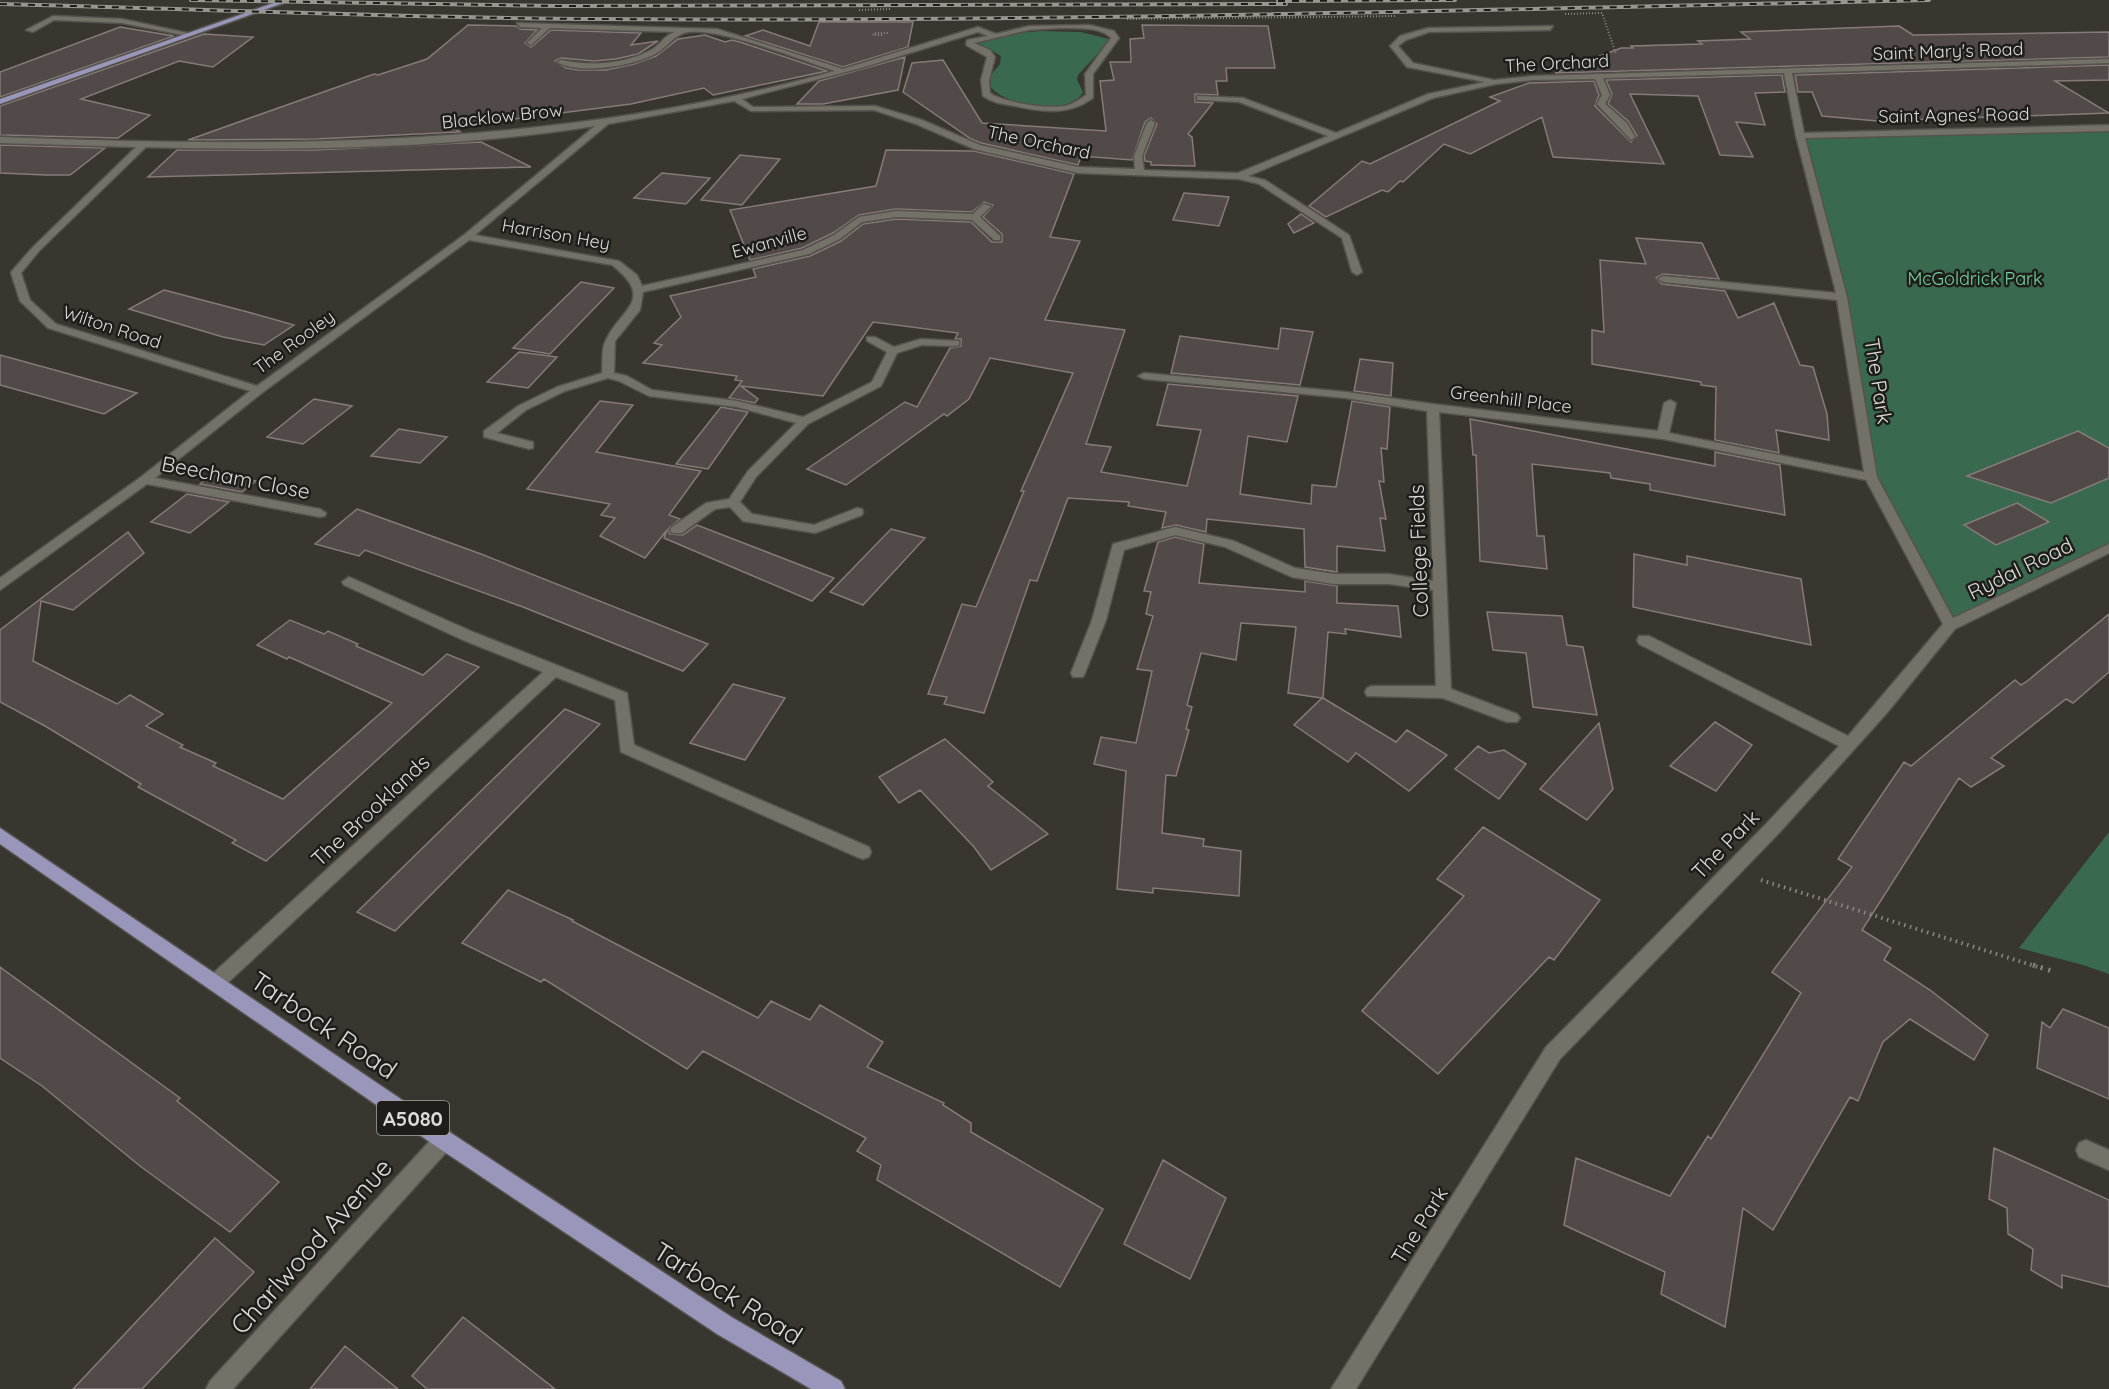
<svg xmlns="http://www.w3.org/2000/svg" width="2109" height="1389" viewBox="0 0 2109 1389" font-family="Quicksand,sans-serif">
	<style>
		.green { fill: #396a50 }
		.building { fill: #524a48; stroke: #857b79; stroke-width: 1.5 }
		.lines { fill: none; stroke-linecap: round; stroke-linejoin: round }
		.minor-casing { stroke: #55524c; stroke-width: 3 }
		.major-casing { stroke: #55524c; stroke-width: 3 }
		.path-far2 { stroke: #8a8983; stroke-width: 2; stroke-dasharray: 1 2; stroke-linecap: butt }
		.path-far1 { stroke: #8a8983; stroke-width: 4; stroke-dasharray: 1.5 4.5; stroke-linecap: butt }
		.path { stroke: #8a8983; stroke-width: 5; stroke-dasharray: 2 6; stroke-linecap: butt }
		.minor { fill: #747169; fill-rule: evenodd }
		.major { fill: #9896ba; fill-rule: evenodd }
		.rail-casing { stroke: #989690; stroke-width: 4 }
		.rail { stroke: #1e1d1a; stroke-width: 2; stroke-dasharray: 7; stroke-linecap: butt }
		.labels { text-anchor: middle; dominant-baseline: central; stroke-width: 5; stroke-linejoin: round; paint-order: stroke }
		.far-street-label { font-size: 18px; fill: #dcdbd6; stroke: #1e1d1a }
		.far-park-label { font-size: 18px; fill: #71d7a2; stroke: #1e1d1a }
		.shield { fill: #1e1d1a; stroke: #a3a29e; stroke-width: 1.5 }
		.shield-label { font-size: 20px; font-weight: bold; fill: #dcdbd6 }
		.street-label { font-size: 21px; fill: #dcdbd6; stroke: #1e1d1a }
		.near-street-label { font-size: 26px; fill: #dcdbd6; stroke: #1e1d1a }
	</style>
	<rect width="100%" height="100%" fill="#38362f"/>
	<path class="green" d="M1041,31L1081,32L1109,39L1104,47L1078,75L1077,80L1083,92C1070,117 1006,107 991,87L990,76L1000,64L1001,56L979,43L1018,33Z
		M2109,130V544L1950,625L1871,477L1842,297L1800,136Z
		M2109,832V974L2083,965L2019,948Z"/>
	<path class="building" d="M819,22H913L908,47L843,67L745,36L763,30L810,46Z
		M468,25L517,26L520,29L537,30L525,43L531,47L551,30L641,33L631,45L658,41L638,54L616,59L594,61L561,58L555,61L566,68L578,70H606L634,64L656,56L678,39L705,35L725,42L732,40L740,42L827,71L713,95L704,88L631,104L451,127L460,132L316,139L188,140L374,74L378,75L427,59Z
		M1142,25L1268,26L1275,68H1226L1227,81H1216L1218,95L1195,94V102L1213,103L1188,134L1192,137L1195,166L1151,165V162L1145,161L1144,156L1157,124L1151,118L1145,122L1132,160L1081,156L1078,165L981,143L971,139L903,92L912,63L943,60L982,123L1106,131L1100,81L1114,80L1110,62H1131L1130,39L1144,38Z
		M1899,26L1913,35L2109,32V57L1555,73L1621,48H1633L1631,46L1702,44L1698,41L1750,39L1741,32Z
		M120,27L174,36L0,97V72Z
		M204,34L253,37L213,67L179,61L81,99L150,115L118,138L0,135V106Z
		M905,57L898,90L823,104H797L819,81Z
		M2109,65V80L2055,81L2109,113L1877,121L1822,116L1812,92H1798L1795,75Z
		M1782,75L1785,92L1755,93L1765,125L1736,122L1753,157L1720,155L1698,96L1630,94L1664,164L1553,157L1542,117L1470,154L1444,144L1403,182L1400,181L1388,192L1382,190L1326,217L1309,206L1362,161L1370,164L1500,101L1490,97L1529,83L1594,81L1599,95L1595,106L1631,142L1637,136L1628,121L1608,104L1612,94L1606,80Z
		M481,142L531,167L148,177L177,150H315Z
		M0,145L105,148L70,175H46L0,173Z
		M886,150L974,151L1074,174L1050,237L1080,241L1045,320L1125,330L1086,444L1111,447L1101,472L1187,486L1201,430L1157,425L1168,384L1298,396L1287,442L1248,436L1240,494L1311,504L1312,485L1336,487L1352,401L1390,407L1387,449L1381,448L1384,482L1379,481L1386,519L1380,518L1385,551L1337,546V572L1305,567L1304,529L1207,519L1206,532L1176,525L1162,528L1166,512L1128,506L1129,502L1068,498L1037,581L1030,580L984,713L944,704L947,697L928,694L962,604L976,607L1024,491H1021L1073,373L990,358L969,399L947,416L944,414L846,485L807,469L905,402L917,407L950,348L961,346V339H955L958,333L873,322L823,396L741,386L758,399L755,403L729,398L742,381L735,380L737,376L643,363L662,345L654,343L681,317L670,296L756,277L753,269L810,256L841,241L863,224L896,219L971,222L992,242H1002V234L983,217L993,205L984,202L972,212L896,209L859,215L833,233L802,248L750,260L730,210L876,186Z
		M740,155L780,159L742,205L701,200Z
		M662,173L710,178L686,204L634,198Z
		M1184,193L1229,197L1219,226L1173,220Z
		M1301,214L1314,223L1294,233L1288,224Z
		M1636,238L1702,243L1719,279L1663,274L1656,278L1662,284L1725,291L1738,318L1774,303L1800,365L1813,367L1827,414L1829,440L1776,430L1779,453L1715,440L1716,387L1701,385V382L1592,364V330L1604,332L1600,260L1646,264Z
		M581,282L614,288L550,354L513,348Z
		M164,290L244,311L294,325L264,345L223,337L129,309Z
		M1281,328L1313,332L1300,385L1171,373L1180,336L1278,349Z
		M519,352L557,357L528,388L487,382Z
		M0,355L51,369L137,393L104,414L0,385Z
		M1360,359L1393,363L1391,396L1354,391Z
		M314,399L352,406L303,444L267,437Z
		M600,401L633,405L596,452L701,471L669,515L680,519L668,529L670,534L683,535L697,525L834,578L812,601L664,538L667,530L645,558L600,536L615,518L601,515L610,504L527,489Z
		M721,407L748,412L708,469L676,464Z
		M1470,419L1715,466V452L1780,465L1785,515L1650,490V484L1611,478L1610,473L1532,464L1537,536H1544L1547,569L1480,561L1476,455H1473Z
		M399,429L447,437L420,463L371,456Z
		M2078,431L2109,448V478L2051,503L1967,476Z
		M217,471L256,481L242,492L200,484Z
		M187,494L229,502L190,533L151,522Z
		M2017,503L2049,522L1996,545L1964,525Z
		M357,509L481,554L708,644L683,671L523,607L365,550L359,556L315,544Z
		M891,529L925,538L863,605L830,592Z
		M128,532L144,553L73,610L41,601L33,661L117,704L130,695L163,714L146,726L183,745L180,747L216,763L213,766L283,799L392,703L289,657L287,659L257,645L290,620L324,634L328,631L358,644L356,646L423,675L447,654L479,667L266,861L232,843L236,840L138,787L141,784L45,726L0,702V630Z
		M1175,537L1204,544L1199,583L1305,592V581L1337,586V603L1398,606L1401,637L1345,629L1346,634L1328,632L1323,698L1396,742L1407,730L1447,755L1409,791L1356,753L1348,762L1294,725L1322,698L1288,693L1296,627L1241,623L1236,660L1201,653L1187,705L1192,707L1186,729L1189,730L1176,776L1166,775L1162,833L1204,839L1203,846L1241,851L1239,896L1153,888V893L1117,889L1126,771L1094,764L1101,737L1136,743L1152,671L1137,669L1153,616L1146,614L1151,592L1144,591L1158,542Z
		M1634,554L1687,565V556L1801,579L1811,645L1633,607Z
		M1487,612L1562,616L1567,645L1583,647L1597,715L1533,707L1526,653L1493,650Z
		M2109,614V672L2073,703L2066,699L1991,758L2004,766L1971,787L1959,778L1862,930L1891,948L1884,960L1930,990L1988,1035L1974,1060L1910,1019L1883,1042L1858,1101L1850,1097L1773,1230L1743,1208L1725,1327L1661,1294L1665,1272L1564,1225L1576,1158L1670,1196L1708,1136L1711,1139L1801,993L1772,972L1852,867L1838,859L1904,762L1911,766L2015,680L2021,685L2026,682Z
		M733,684L785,698L745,760L690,743Z
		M565,709L600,724L395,931L357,912Z
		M1715,722L1752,745L1716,791L1670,766Z
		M1599,723L1613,789L1587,820L1540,789Z
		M945,739L993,782L988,786L1048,834L991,870L974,847L920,790L899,803L879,777Z
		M1478,746L1489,753L1504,750L1526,764L1499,799L1455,769Z
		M1483,827L1600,900L1554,960L1549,957L1438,1074L1362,1011L1464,896L1437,879Z
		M508,890L573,920L572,921L758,1018L771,1001L810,1020L820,1005L883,1042L867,1067L944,1103L943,1105L971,1123V1132L1103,1209L1060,1287L877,1180L881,1165L857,1151L866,1138L703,1051L687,1069L544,979L541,982L462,943Z
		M0,967L180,1098L177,1101L279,1182L230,1232L140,1166L42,1086L0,1058Z
		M2063,1009L2109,1028V1099L2037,1068L2042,1022L2050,1028Z
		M1994,1148L2109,1200V1287L2062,1275V1288L2031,1270L2033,1249L2008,1234L2007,1208L1989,1199Z
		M1163,1160L1226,1198L1190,1279L1124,1244Z
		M215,1238L254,1272L142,1389H73Z
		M463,1317L555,1389H427L412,1376Z
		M345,1346L398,1389H310Z"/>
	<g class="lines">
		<defs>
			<path id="minor" d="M53,16L122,19L192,34L188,36L122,23L54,20L33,32L26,30Z
				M517,23L717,29L843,69L978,27L996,34L1029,26L1090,25L1114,31L1119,38L1093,74V98C1068,116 1043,112 1015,106C1003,104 993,103 983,96L981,80L987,57L966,45L967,40L988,36L978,32L861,68L742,99L753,107L875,106L922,120L980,145L1078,167L1135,169L1134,156L1147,123L1151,120L1155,123L1142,156L1144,170L1238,173L1328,136L1239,102L1200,100H1197V96L1243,98L1336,133L1428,94L1485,82L1407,67L1390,46L1400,36L1428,28L1553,26L1550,30L1429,32L1406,40L1398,46L1413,63L1494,80L1533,76L2109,59V63L1792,73L1804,133L2109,125V131L1805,138L1847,297L1877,477L1953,618L2109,544V553L1955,629L1886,714L1779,833L1560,1059L1356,1389H1331L1546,1047L1767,823L1839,746L1639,644L1637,640L1639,636H1649L1848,736L1943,624L1866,480L1663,439L1439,412L1451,689L1517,714L1520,718L1517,722H1507L1443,698L1367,696L1365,692L1367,688L1372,686H1436L1433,590L1389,584H1334L1292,577L1225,547L1175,535L1124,550L1106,620L1085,673L1083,677H1073L1071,673L1092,620L1113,544L1175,527L1234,541L1295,568L1334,574H1389L1433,581L1427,411L1346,398L1144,379L1138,376L1144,373L1346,392L1433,404L1658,431L1664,403L1670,400L1676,403L1669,433L1864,472L1837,300L1663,282L1658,279L1663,276L1836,293L1796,136L1784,73L1603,78L1610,95L1605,104L1627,123L1635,137L1631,140L1597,104L1602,95L1595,79L1533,80L1496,84L1433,98L1248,176L1265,180L1349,235L1362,272L1357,275L1352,272L1342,238L1259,184L1239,179L1078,173L974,149L916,124L874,110L751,111L734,101L608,124L475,235L619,261L637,275L642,286L803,250L834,235L859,217L896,211L973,214L983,204L991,206L980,217L1000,236V240H994L972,220L896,217L862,222L840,239L809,254L643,292L640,310L615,341L614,373L627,376L652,390L737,401L803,417L872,382L887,352L867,341V337H875L894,347L921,339L959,341V345L955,346L922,345L897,353L881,386L808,424L756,477L740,502L752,514L814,525L857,508L862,509L863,512L862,515L815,533L743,521L730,507L715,509L682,533H672L670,530L672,527L706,503L729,499L748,471L796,423L737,407L649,396L619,381L608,378L565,391L526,410L497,433L533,442V448L529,449L484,437V431L518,406L557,387L602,373C603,363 601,348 606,340C621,308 656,300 612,265L469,240L263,392L155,478L320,509L326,513L325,516L320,517L147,484L0,590V578L141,477L250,391L48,328L20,301L11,273L12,271L33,247L136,147L0,143V137C285,148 558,148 835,71C799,60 723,28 689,32C674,34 667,48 655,54C633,66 579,75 557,62L561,60C589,66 622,65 649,51C659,47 664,35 675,32L550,28L531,45L527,43L542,28L520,27ZM1060,28C1076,29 1100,26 1111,38L1085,74L1086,95C1079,100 1073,104 1065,106C1047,109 1005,103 990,93L989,80L995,57L990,50L974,43L1029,30ZM595,126L464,235L257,386L56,324L30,300L21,273L39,251L146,147C295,151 447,149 595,126Z
				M349,577L473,632L627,693L634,745L869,847L871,852L869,857L863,859L857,857L621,752L615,700L556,677L221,989L215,991L209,989L206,983L209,977L543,672L463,640L344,585L342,582Z
				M444,1130L451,1133L454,1140L451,1147L233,1389H206L210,1381L437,1133Z
				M2086,1140L2109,1150V1170L2079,1157L2076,1150L2079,1143Z"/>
			<path id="major" d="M282,0H292L0,104V99Z
				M0,828L451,1133L733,1318L841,1381L845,1389H811L717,1334L437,1147L0,844Z"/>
		</defs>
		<use href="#minor" class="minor-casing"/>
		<use href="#major" class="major-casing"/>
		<path class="path-far2" d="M859,10L891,9
			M1565,14L1602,13L1616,54
			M1127,19L1396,16
			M882,35H873L874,33H888"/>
		<path class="path-far1" d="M1761,880L2038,967"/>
		<path class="path" d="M2033,965L2052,971"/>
		<use href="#minor" class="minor"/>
		<use href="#major" class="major"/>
		<defs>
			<path id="rail" d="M191,0L558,6L1286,4
				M1278,1L1455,0
				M0,4C200,9 401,18 601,19C1044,22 1486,10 1929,0"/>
		</defs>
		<use href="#rail" class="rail-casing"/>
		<use href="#rail" class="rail"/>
	</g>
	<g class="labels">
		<g class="far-street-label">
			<text transform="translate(1948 51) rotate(-2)">Saint Mary's Road</text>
			<text transform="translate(1557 63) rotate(-3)">The Orchard</text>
			<text transform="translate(1954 115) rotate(-1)">Saint Agnes' Road</text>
			<text transform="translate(502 116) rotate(-6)">Blacklow Brow</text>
			<text transform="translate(1039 142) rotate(12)">The Orchard</text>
			<text transform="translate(556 234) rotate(10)">Harrison Hey</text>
			<text transform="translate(769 242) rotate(-15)">Ewanville</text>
			<text transform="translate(112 327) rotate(18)">Wilton Road</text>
			<text transform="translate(294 342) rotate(-36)">The Rooley</text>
			<text transform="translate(1511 399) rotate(7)">Greenhill Place</text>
		</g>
		<g class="far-park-label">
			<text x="1975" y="278">McGoldrick Park</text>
		</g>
		<rect class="shield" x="377" y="1101" width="72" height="34" rx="4.5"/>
		<g class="shield-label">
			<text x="413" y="1118">A5080</text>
		</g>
		<g class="street-label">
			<text transform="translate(1879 381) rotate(81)">The Park</text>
			<text transform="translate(236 477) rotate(11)">Beecham Close</text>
			<text transform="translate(1418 551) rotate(-92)">College Fields</text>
			<text transform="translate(2020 568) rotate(-26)">Rydal Road</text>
			<text transform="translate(370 810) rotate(-43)">The Brooklands</text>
			<text transform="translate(1725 844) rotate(-46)">The Park</text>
			<text transform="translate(1419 1225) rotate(-58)">The Park</text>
		</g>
		<g class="near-street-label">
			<text transform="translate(324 1025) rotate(34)">Tarbock Road</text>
			<text transform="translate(311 1246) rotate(-48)">Charlwood Avenue</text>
			<text transform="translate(728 1293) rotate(32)">Tarbock Road</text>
		</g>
	</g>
</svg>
